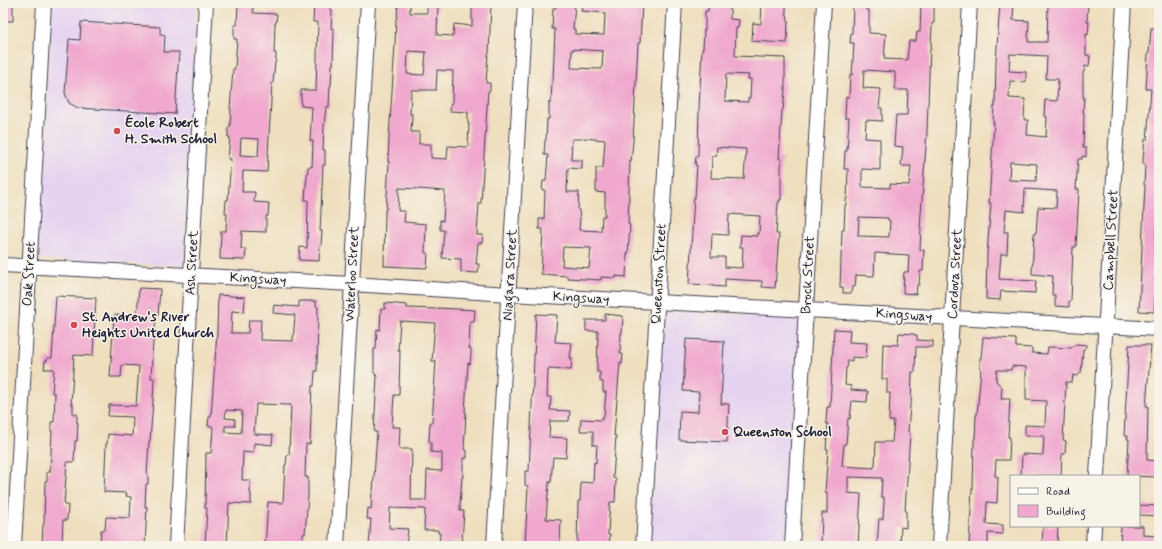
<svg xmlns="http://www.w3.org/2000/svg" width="1162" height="549" viewBox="0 0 1162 549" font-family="Mynerve,sans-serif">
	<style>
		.built { fill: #e5d3f1 }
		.building { fill: #f0a8ce; fill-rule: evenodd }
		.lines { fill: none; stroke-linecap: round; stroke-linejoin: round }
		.minor-casing { stroke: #413e4f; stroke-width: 16 }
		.minor { stroke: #fff; stroke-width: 14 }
		.poi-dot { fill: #d1495b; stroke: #f7f3e8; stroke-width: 1.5 }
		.labels { text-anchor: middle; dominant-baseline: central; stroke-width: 3; stroke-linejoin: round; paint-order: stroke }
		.poi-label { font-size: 14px; font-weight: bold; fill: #22223b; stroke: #f7f3e8; text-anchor: start }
		.street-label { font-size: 14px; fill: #22223b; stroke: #f7f3e8 }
	</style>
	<rect width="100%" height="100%" fill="#f7f3e8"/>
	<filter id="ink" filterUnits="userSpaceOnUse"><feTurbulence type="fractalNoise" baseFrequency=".025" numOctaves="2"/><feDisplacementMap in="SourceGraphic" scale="8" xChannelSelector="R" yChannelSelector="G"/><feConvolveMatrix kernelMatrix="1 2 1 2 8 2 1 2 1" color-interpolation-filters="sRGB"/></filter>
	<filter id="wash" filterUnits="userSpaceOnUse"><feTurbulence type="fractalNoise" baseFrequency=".012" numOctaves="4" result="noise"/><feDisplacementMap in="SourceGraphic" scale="16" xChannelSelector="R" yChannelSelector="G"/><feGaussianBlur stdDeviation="0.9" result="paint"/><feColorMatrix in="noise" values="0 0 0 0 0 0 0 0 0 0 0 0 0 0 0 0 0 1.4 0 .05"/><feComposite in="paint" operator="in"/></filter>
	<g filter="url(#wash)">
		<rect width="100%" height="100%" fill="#efdfbf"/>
		<path class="built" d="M52,3H196L184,266L36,259Z
			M664,310L800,318L789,546H647Z"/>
		<g id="blocks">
			<path class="building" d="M3,3H13V21H3Z
				M314,3H331L330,10H332L331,29H334L333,65H332L331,86H330L329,107H326L324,126L323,150H325V165H323L321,211L320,231H322L321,246H320L319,261L299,260L300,247L307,248L308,200H305L306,186L308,167H312L313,141H310L312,107L301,106V90H316L318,22H313Z
				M398,3H410V13H427V3H438L437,35L453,36L454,24L472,26V3H491L490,30L489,54H488L486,83H490V91H488L481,203H479L477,235H483L482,243H478L476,264H479L478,273L461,272V259L442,258L444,230H440V220L443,221L445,191L418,189L399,188L398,211H405L404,222L426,224L425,253H428L427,268L384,266L385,210H386L389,162H388L389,137L395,45L396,18H397ZM408,51L426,52L424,75L407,74ZM437,70L453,71L452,103H451L450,111L468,112V124H469L468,147L448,146L447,159L431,158V144H419V132H411L412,114H410L411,90H436Z
				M556,3L575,4L573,29H575V34L604,35L605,13L581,11L582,3L642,5L640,43H638L633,141L631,161L630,160L628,224L630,225L628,254H627L626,277L616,276V278L601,277V280L567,278V276L541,274L543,229H539V219H544L545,190H542L543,181H546L548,155H544L545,140H546L547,119H549V102L551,103L552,81L553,80L555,29H552L553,8H556ZM572,49L603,51L602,69L571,68ZM583,138L605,140L603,168H596V192L605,193V216H602L601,231L579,230L580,219L579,210H578L579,192H567L568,168L582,169V160H571L572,139H582ZM563,247L591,248L589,268L562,266Z
				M708,3H730V19L739,20L738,28H736L735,56L785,58V90L783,110H782L779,159H782L781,167V200H779V203H778L776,234H779L775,288L762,287V281L725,279V287L712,286V285L689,284L694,197L695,198L696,181L697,165H695L696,156H698L699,108L702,49H703L704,30H705V11H708ZM726,74L749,75L748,79H751L750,98H748V102L725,101ZM717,147L746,149L744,179L711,178L712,156H716ZM729,214L760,216L759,233H757V236L741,235L740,247H743L742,268L725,267V257H711L712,234L728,235Z
				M762,3H786V14H787L788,21L787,43L752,41L753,23L761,24Z
				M853,3H866V10H869V33L886,34L884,59L907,60L909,41H916L917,32H920L921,6H934V23H932L931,48H930L927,132L920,227H921L920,250H924L923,271H920L919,285H917L916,294L903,293L904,272H908L909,255L875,253L874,276L856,275L855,287H852L851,293H843V287H840L842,230H844L845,205H846V199H847L848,169H844L845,151H847L849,118H845L846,97H849L850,74L852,75L854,43H850L851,33H852ZM864,70L895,72V90H908L907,115H896L894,146L903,147L901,166H911L909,185L890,184V188L862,187V169L880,170V139L865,138L866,120L882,121V108H879L881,89L863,88ZM859,217L888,218V220L890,221L889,237L858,236Z
				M1000,3H1014L1013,20L1029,21L1028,42H1047L1048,3H1088L1087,22H1089L1088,35L1086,34V55L1090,56L1089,66H1085L1084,72H1083V97H1084L1083,113H1084L1083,148H1086V157L1082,156V159H1078L1076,189H1079L1076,247H1073L1071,301H1069V307L1055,306V295H1052L1053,276L1032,274L1034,233H1036L1038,207L1056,208L1057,191L1025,189L1024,212L1006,210L1004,232H1008L1007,254H1001L999,279L1036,281L1035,293L1001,291L1000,300L986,299L987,254L991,203H989L994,123H993L994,106H995L996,61ZM1010,54L1047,56L1046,79H1058L1057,101L1045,100L1044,116L1047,117L1046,137L1027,135L1028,120H1024L1025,99L1009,98L1010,81L1026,82V72L1009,71ZM1010,162L1037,164L1036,181L1009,180Z
				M238,4L253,5V13L277,14L276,23H275L274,53H276V62H275L273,83H272L267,172L243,171L242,192H255L254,202L269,203L268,216H266V232L242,231L241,249H246L245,260L220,259L221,231H226L227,213H225L226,200H228L231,159H228L230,137H228V127H230L231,109H230L233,69H235L237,39H234V25H237ZM241,138L259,139L258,156L240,155Z
				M81,22L160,27V34L165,35L164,52H179L175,114L78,108L69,103L65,93L69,39L80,40Z
				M1151,28H1159V213L1158,228H1156L1155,264H1156L1155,283L1159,284V297L1155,296L1154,312L1139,311L1145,185H1144L1145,164H1143V159L1145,139L1147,140L1151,89H1146L1148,53H1149Z
				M139,288L160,289L158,316H156L154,341H153L151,378H154L153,401L150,441H149L147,474H148V484H146L145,507H147L145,546H119V544L100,543L101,530H105L106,517L130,518L131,497L126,496L127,493L104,492L106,444H107L108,434L132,436L133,417L108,416L109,405L136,406L139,366L122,365L121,377H110L114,315L137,316Z
				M218,295L245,297L244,312L232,311L231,333H248L249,320H261L260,340L293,341L295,315L273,313L274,305L299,307V301H316V306L318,307L317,371H315L314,386H312L310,444H306L305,477H308V496L305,534H303V546H265L268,502L283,503L285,465H286L287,455H289L291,405L256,404L254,434L273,435L272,445L254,443L253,453L243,452L242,480H250V493H251V504L229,503L227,546H205L207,508H205L206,453H211L213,428L212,426H208L209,417H211L217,332ZM226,410L242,411L241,433L225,432V426H235V419L225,418Z
				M56,296L96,298L93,356L74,355L71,404H73V414H77V423H78L77,441H75L74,462H67L64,505H68L67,520H63L62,546H42L43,525H44L45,481H47V472H50L52,431H51V422H54L55,393H52L54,369H44L45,361H47V358H52Z
				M385,303L407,305V308L438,309V308L475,310L474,322H470L469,348L471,349V353L470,364L468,363L465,412H466L464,450H467V458H463V477H462L460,504V511H464L462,541H451V546H439L440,533H438V530H424L425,509L390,508L389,528L408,529L406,546L382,544V546H369L371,519H367L368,508L371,509L372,492H373L377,432H374L377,376L374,373V349H376L377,329L380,330L381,309H385ZM400,321L435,323L432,361H436L432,423H430L429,441L431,442V452L442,453V471L427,470L426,500H411L412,449H399L400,427H392L394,395H399L400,350H398Z
				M536,314L557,315L555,342L572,343L570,358H572L571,370L548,369L547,397H551L550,410L570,411L569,421H550L549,437L567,438L566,458L553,457L551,482H549L546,519L561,520L560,546H525L528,486L525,485V471H529Z
				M605,314L623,316L622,333H621L620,354H623L622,364L620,363L614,436H616L613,478L616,479L615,502H610L608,532V535H610L609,544H608V546H577L578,501H580L581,482L593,483L594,462L596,463L597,445H593V431H580L581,419L602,420V417H604L606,392H603V382L600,381V372H597L598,331H586V320H605Z
				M834,329L850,330L849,342L867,343L866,358L852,357V361L848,360L847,368H846L845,385L851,386V390L868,391L867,402L852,401L850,419L848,418L846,444H844L842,466L874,468V466H875L876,442H892L894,421H889L890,393H887V379H882L883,344L898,345L899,333L914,334V335H917V340L933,341V347H916L915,372H912L911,405H910L908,432L910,433L905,510H906V528L901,527L900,546H877L879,519H883L884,502V497H881L882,478L848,477V493L861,494L858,546H821L822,513H827V493H825L828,449H826L828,424L826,423L827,407H830Z
				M983,337L1016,339V347L1032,348V353L1047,354L1048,347L1071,348L1076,344L1087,345L1083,350L1081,373L1077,376L1073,375L1072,382H1066L1063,440L1066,441L1065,454H1062L1061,476H1021L1022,454L1043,455L1044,436H1025V425L1045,426L1046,401L1026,400V367L1012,366L1011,370H997L996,381L1002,387L1001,399H1010L1008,437H1010L1009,460H996L995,476L998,477L997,503L987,502L986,524L1003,525V534L988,533V546H969L972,489H973L974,439H975L976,415H977L981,368H980V358H981Z
				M686,339L724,341L721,404H729L727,442L679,440L680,411L698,412L699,392L683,391Z
				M1129,345H1151L1146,406H1148L1147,460L1159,461V477L1127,476L1129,439H1127L1128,436H1124Z
				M1139,505L1159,506V516L1139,515Z
				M1043,526H1058L1057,546H1042Z
				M1121,526H1143V535L1159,536V546H1120Z"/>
		</g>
	</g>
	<g filter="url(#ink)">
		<use href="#blocks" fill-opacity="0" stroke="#413e4f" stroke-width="1"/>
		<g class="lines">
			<defs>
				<path id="minor" d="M3,265L352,284L509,294L1159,329
					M1097,476L1124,3
					M14,546L44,3
					M176,546L206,3
					M337,546L368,3
					M494,546L525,3
					M643,546L675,3
					M792,546L824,3
					M939,546L970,3
					M1093,546L1094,526"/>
			</defs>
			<use href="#minor" class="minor-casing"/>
			<use href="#minor" class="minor"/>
		</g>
	</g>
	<g class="poi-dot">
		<circle cx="117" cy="131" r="4"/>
		<circle cx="74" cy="325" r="4"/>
		<circle cx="725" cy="432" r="4"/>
	</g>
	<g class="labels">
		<g class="poi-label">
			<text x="125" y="123">École Robert<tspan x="125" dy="16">H. Smith School</tspan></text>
			<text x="82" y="317">St. Andrew's River<tspan x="82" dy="16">Heights United Church</tspan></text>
			<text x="733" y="432">Queenston School</text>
		</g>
		<g class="street-label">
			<text transform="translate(1111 240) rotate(-87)">Campbell Street</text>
			<text transform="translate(192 263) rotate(-87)">Ash Street</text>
			<text transform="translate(29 274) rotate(-87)">Oak Street</text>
			<text transform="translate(352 274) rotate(-87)">Waterloo Street</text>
			<text transform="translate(659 274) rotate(-87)">Queenston Street</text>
			<text transform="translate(955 274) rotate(-87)">Cordova Street</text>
			<text transform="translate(510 275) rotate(-87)">Niagara Street</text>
			<text transform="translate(808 275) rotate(-87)">Brock Street</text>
			<text transform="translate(258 279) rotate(3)">Kingsway</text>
			<text transform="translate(581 298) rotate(3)">Kingsway</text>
			<text transform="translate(904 315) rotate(4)">Kingsway</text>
		</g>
	</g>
	<rect width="1162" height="549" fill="none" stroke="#f7f3e8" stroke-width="16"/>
	<rect x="1010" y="475" width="130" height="52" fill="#f7f3e8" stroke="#a29fa3"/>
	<rect x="1018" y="488" width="20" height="6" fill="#ffffff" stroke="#a29fa3"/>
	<text x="1046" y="495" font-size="12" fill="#22223b">Road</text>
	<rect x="1018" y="505" width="20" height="12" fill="#f0a8ce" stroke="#a29fa3"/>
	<text x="1046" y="515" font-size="12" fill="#22223b">Building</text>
</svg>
